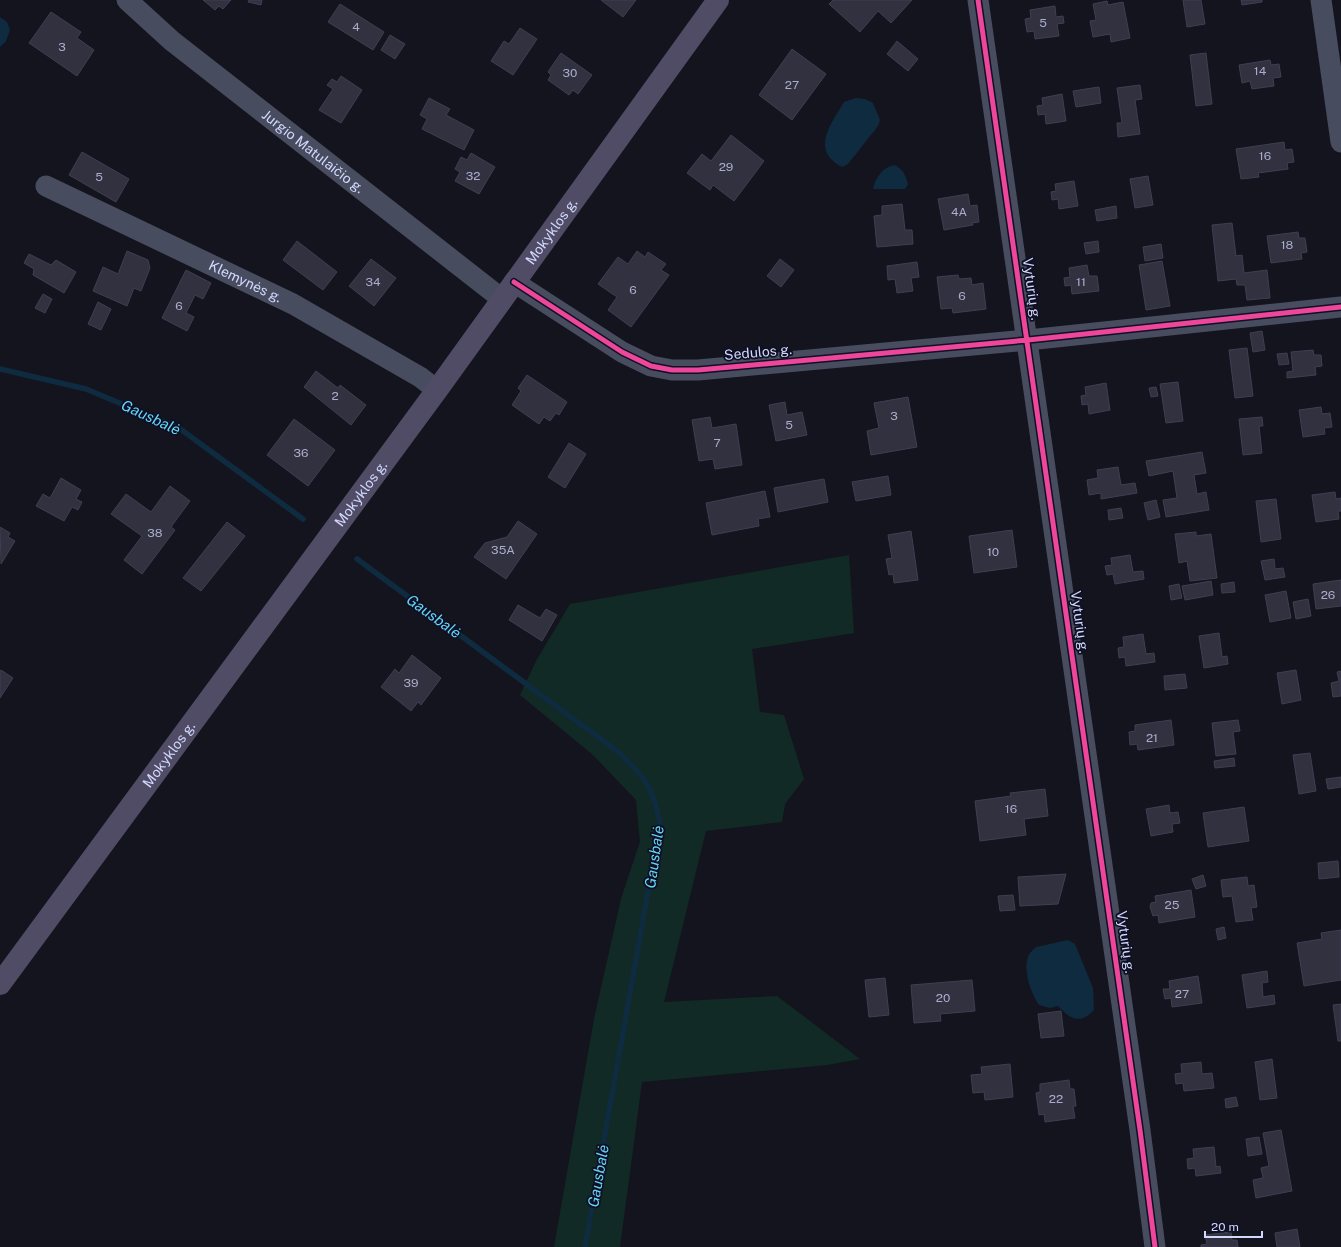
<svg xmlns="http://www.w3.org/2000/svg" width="1341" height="1247" viewBox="0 0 1341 1247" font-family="'Public Sans',sans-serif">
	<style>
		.green { fill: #122a25 }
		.water { fill: #0e2b40 }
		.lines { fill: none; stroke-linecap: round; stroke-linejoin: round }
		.stream { stroke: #0e2b40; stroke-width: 5.5 }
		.building { fill: #313140; stroke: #3e3f52 }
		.minor { stroke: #484c5f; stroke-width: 21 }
		.major { stroke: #504c65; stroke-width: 22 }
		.cycleway-casing { stroke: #0f1023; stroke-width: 8 }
		.cycleway { stroke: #ed469a; stroke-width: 5 }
		.labels { text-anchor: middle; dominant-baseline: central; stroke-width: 3.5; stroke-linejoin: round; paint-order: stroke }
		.number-label { font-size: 12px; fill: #aaaece }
		.street-label { font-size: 14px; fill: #d2d7fe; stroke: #0f1023 }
		.water-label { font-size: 15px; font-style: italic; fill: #64d5fa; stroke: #0f1023 }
	</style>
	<rect width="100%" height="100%" fill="#14141e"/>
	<path class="green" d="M849,555L854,633L752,649L760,712L784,715L804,779L785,804L782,822L706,831L664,1002L777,996L860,1059L827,1065L642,1082L620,1247H554L594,1019L621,899L640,842L636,800L593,755L520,695L536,661L570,604Z"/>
	<path class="water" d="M0,17L7,22L10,30L6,41L0,47Z
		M856,98L865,99L873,103L880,120L878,126L848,164L842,167C809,150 832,123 844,102Z
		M894,165C903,169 905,174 908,184L905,189H873C876,177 882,168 894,165Z
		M1068,940L1075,944L1093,988L1094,1010C1080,1025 1070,1019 1058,1006L1050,1008L1039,1005C1031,993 1023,972 1028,957C1029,953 1033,950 1036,947Z"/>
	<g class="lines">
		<path class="stream" d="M0,369L86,389L179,428L303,519
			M357,559L617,751C645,777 653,786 660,824L585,1247"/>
	</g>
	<path class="building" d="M203,0H231L223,9L219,6L215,10Z
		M249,0H262L261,5L248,2Z
		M601,0H636L623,17Z
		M833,0H912L891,23L878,11L860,32L829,4Z
		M1183,0H1201L1205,24L1187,27Z
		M1241,0H1262V2L1242,5Z
		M1107,1L1108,5L1123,2L1130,38L1111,42L1110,34L1093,37L1090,21L1096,20L1093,4Z
		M340,4L384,32L373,50L328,22Z
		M1055,6L1056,17L1063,16L1064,23L1057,24L1059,36L1035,39L1034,31L1027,32L1025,19L1031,18L1030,10Z
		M51,12L81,32L77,38L94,50L77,76L29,43Z
		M520,28L537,39L513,75L491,61L504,41L509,44Z
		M390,35L405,44L395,59L381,50Z
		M897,41L918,59L908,71L887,54Z
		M792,49L826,74L792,120L759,95Z
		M561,53L592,75L578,94L573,90L569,95L548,80L551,75L548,72Z
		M1206,53L1212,104L1196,106L1190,55Z
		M1270,60L1271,65L1279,64L1281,77L1273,78L1274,86L1252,89L1250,81L1242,83L1239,65Z
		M341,76L362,90L341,123L319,110L333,89L327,85L332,79L337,82Z
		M1140,85L1142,99L1135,100L1140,134L1118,137L1117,123H1122L1117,88Z
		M1099,87L1101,103L1076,107L1073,91Z
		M1062,94L1066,121L1046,124L1045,114L1038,115L1037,106L1043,105L1042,98Z
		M429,98L450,109L446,115L474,130L464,150L422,129L427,119L420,115Z
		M731,135L764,161L734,201L713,185L710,190L687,173L702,154L711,161Z
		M1284,142L1285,150L1292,149L1294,162L1287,163L1288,169L1258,173L1259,177L1241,179L1236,149Z
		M82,152L129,179L116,202L69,175Z
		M471,153L495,167L479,194L455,181L460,172L455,169L461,157L467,160Z
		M1148,176L1153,205L1135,208L1130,179Z
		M1074,181L1078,206L1059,209L1058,199L1052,200L1051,192L1056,191L1055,184Z
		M968,194L970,206L977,205L979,222L972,223L973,225L944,230L938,199Z
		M902,204L905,230H912L913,244L877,247L874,216L882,215V206Z
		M1116,206L1117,218L1097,221L1095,210Z
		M1232,223L1236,256L1242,255L1244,273L1267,270L1270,298L1247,300L1245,285H1237L1236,279L1218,281L1212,225Z
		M1298,232L1299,238H1305L1307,252L1301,253L1302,259L1271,263L1267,236Z
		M297,241L337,272L323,290L283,260Z
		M1098,241L1099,252L1086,254L1084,243Z
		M1161,244L1163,258L1145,261L1143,247Z
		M127,251L148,260L150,268L141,291L134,288L127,306L93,291L103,267L118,274Z
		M637,251L645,257L648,252L666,264L661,270L669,275L631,327L608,310L617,297L598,284L618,257L628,264Z
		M29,254L51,265L56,260L76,272L64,293L33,275L34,269L24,263Z
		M371,259L396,278L374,306L349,286Z
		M780,259L794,270L781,287L767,276Z
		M1162,261L1170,306L1146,310L1139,265Z
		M917,262L919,277L911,278L913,291L897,293L895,279L888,280L887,266Z
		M1087,265L1089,276H1097L1099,291L1072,294L1071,285L1065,286L1064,278L1070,277L1069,268Z
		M186,270L211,283L203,299L195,295L186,313L194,317L187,331L162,318Z
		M958,275L959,279L971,278L972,285L983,283L986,309L953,313L952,308L941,309L937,277Z
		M43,294L52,299L45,313L35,308Z
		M98,302L111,309L101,330L88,324Z
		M1262,331L1265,350L1253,352L1250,333Z
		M1247,348L1253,396L1235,398L1229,350Z
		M1313,350L1314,355H1321L1322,366L1315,367L1316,375L1287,378V372L1293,371L1291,352Z
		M1287,353L1289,364L1279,365L1277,354Z
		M316,371L338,388L340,385L366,405L351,425L304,387Z
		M527,375L567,402L559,415L556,413L550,421L544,417L539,424L512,405L521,391L518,388Z
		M1178,382L1183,421L1166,423L1160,384Z
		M1106,383L1110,410L1089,414L1088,404L1082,405L1081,396L1086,395L1085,387Z
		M1156,387L1158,396L1151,397L1149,388Z
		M908,397L917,447L871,455L867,431L879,428L874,403Z
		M785,402L787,415L802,412L807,435L776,441L769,405Z
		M1321,407L1322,414L1330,413L1332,427L1324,428L1325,434L1303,437L1299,410Z
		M710,417L712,428L736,424L742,465L715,469L713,459L699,461L692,420Z
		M1262,417L1263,426H1259L1262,453L1243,455L1239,419Z
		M294,419L335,450L308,486L267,455Z
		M569,443L586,454L565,488L548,477Z
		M1202,452L1206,473L1194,475L1197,494L1206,492L1209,510L1166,517L1163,500L1177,498L1173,471L1149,476L1146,461Z
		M1118,467L1121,485L1135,483L1137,493L1101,499V493L1089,495L1087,480L1098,478L1097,470Z
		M888,476L891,495L856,501L852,482Z
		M61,478L81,490L76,499L82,502L78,510L72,507L64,521L36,506L43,494L50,498Z
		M824,479L828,502L778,512L774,488Z
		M170,486L190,501L171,527L175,530L142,574L124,560L142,536L111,514L126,494L151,512Z
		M765,491L770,517L758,519L759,526L712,535L706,503Z
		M1335,492L1336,499L1341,498V511H1338L1339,519L1316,522L1312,495Z
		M1276,499L1281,539L1261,542L1256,501Z
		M1156,500L1160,517L1148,520L1144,503Z
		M1121,508L1123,518L1109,520L1108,510Z
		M518,521L537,534L506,579L474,557L485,543L507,537Z
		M227,522L245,536L201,591L183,578Z
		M0,527L10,533L8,537L15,541L1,564Z
		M1012,530L1017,567L974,573L969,536Z
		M911,531L918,580L894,583L893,574L889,575L886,559L892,558L888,535Z
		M1196,532V536L1211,534L1217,578L1190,581L1187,561L1179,563L1175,534Z
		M1130,555L1133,572L1143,571L1144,579L1115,584L1113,574L1107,575L1105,566L1112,565L1111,558Z
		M1274,559L1275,569L1283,568L1285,577L1265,580L1261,561Z
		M1341,580V606L1316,609L1313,584Z
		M1211,581L1213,595L1185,600L1182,586Z
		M1234,582L1235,592L1222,593L1221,584Z
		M1179,584L1182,598L1171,600L1169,586Z
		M1286,591L1291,618L1270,622L1265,595Z
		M1308,599L1311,616L1296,619L1293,602Z
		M518,605L540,618L546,609L557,615L542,641L509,620Z
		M1219,633L1222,657L1227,656L1228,664L1204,668L1199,636Z
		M1143,634L1146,654L1154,653L1155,662L1126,666L1125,657L1119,658L1118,648L1124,647L1123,637Z
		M412,655L441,678L421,705L418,702L411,711L381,687L395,669L399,673Z
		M1,670L13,678L0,698V672Z
		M1296,670L1301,700L1282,704L1277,673Z
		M1341,671V696L1333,697L1331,683L1339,681L1337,672Z
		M1185,674L1187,688L1165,690L1164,676Z
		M1171,720L1174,745L1138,750L1137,744L1130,745L1129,732L1135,731V725Z
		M1238,720L1240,731L1233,732L1236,754L1216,756L1212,723Z
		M1310,753L1316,791L1299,794L1293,755Z
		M1234,758L1235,766L1215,768L1214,761Z
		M1341,777V787L1328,789L1326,779Z
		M1045,789L1048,816L1024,819L1026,835L980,841L975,801L1011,796L1010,793Z
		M1169,805L1170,813L1178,812L1180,823L1172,824L1173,832L1151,836L1146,809Z
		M1244,807L1249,841L1208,847L1203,813Z
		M1338,861L1339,877L1319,879L1318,863Z
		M1066,874L1058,904L1020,906L1018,877Z
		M1203,875L1206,886L1196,889L1192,879Z
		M1247,877L1248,886L1254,885L1257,907L1251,908L1253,920L1236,922L1232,896L1223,897L1221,880Z
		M1191,890L1195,917L1159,923L1158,915L1153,916L1150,907L1151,903L1156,902L1155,896Z
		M1013,895L1015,910L1000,911L998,896Z
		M1224,927L1226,938L1218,940L1216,929Z
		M1341,930V980L1304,986L1297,943L1322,939L1321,933Z
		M1267,971L1268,982L1262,983L1263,997L1274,995L1275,1004L1247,1008L1242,975Z
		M1198,976L1202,1003L1172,1007L1171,998L1165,999L1163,989H1170L1169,981Z
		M885,978L889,1015L869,1017L865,980Z
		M972,980L975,1011L940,1014L941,1021L914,1023L911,985Z
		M1341,1004V1041H1338L1333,1005Z
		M1061,1011L1064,1036L1041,1038L1038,1014Z
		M1272,1059L1277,1098L1260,1100L1255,1062Z
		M1201,1062L1202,1074L1212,1073L1214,1088L1184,1091L1183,1083L1176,1084L1175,1074L1182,1073L1181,1064Z
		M1010,1064L1013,1097L985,1100L984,1092L973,1093L971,1075L982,1074L981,1067Z
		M1069,1080L1070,1089H1074L1076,1106H1073L1075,1118L1045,1122L1044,1114L1039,1115L1036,1093L1040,1092V1084Z
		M1236,1097L1238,1106L1226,1108L1225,1099Z
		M1281,1130L1292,1191L1256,1198L1253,1180L1263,1178L1261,1168L1269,1166L1263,1133Z
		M1259,1137L1262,1154L1248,1156L1246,1139Z
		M1214,1147L1216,1167L1220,1166L1221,1173L1196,1176L1195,1168L1188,1169L1187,1159L1194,1158L1193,1149Z
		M1297,1229L1300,1247H1277L1275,1233Z
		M1231,1232L1232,1240H1237L1238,1247H1201V1245L1207,1244L1205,1235Z"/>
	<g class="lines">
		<g class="minor">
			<path id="s1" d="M127,0L172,41L502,299"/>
			<path d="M978,0L1140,1130L1155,1247"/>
			<path d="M1321,0L1341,142"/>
			<path id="s2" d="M46,186L293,304L420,377L437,390"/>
			<path d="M514,282L622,352L651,366L672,370H698L1028,340L1341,307"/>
		</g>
		<path class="major" id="s3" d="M0,984L437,390L718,0"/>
		<defs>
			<path id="cycleway" d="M978,0L1140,1130L1155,1247
				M514,282L622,352L651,366L672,370H698L1028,340L1341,307"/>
		</defs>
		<use href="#cycleway" class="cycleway-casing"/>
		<use href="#cycleway" class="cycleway"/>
	</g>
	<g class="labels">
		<g class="number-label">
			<text x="1043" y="23">5</text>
			<text x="356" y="27">4</text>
			<text x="62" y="47">3</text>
			<text x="1260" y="71">14</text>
			<text x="570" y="73">30</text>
			<text x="792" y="85">27</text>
			<text x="1265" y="156">16</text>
			<text x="726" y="167">29</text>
			<text x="473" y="176">32</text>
			<text x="99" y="177">5</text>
			<text x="959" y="212">4A</text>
			<text x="1287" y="245">18</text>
			<text x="373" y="282">34</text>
			<text x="1081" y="282">11</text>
			<text x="633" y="290">6</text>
			<text x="962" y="296">6</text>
			<text x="179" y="306">6</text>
			<text x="335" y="396">2</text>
			<text x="894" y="416">3</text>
			<text x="789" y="425">5</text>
			<text x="717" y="443">7</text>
			<text x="301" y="453">36</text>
			<text x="155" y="533">38</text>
			<text x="503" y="550">35A</text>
			<text x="993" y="552">10</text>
			<text x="1328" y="595">26</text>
			<text x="411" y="683">39</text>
			<text x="1152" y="738">21</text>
			<text x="1011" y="809">16</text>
			<text x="1172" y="905">25</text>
			<text x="1182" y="994">27</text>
			<text x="943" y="998">20</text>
			<text x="1056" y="1099">22</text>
		</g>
		<g class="street-label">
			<text stroke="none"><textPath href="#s1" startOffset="240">Jurgio Matulaičio g.</textPath></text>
			<text stroke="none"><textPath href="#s3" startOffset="933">Mokyklos g.</textPath></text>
			<text stroke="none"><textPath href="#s2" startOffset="221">Klemynės g.</textPath></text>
			<text transform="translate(1032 289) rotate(82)">Vyturių g.</text>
			<text transform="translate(758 352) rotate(-5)">Sedulos g.</text>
			<text stroke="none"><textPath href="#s3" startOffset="609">Mokyklos g.</textPath></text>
			<text transform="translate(1080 622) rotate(82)">Vyturių g.</text>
			<text stroke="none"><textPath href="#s3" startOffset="285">Mokyklos g.</textPath></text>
			<text transform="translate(1126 942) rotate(82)">Vyturių g.</text>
		</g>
		<g class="water-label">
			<text transform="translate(151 417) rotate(25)">Gausbalė</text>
			<text transform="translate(434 616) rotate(36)">Gausbalė</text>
			<text transform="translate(654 857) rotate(-82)">Gausbalė</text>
			<text transform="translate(598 1176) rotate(-80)">Gausbalė</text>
		</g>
	</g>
	<path d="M1205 1231v6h57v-6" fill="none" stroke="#d2d7fe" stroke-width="2"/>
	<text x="1211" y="1231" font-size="12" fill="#d2d7fe" stroke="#0f1023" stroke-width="3" paint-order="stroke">20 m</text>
</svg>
